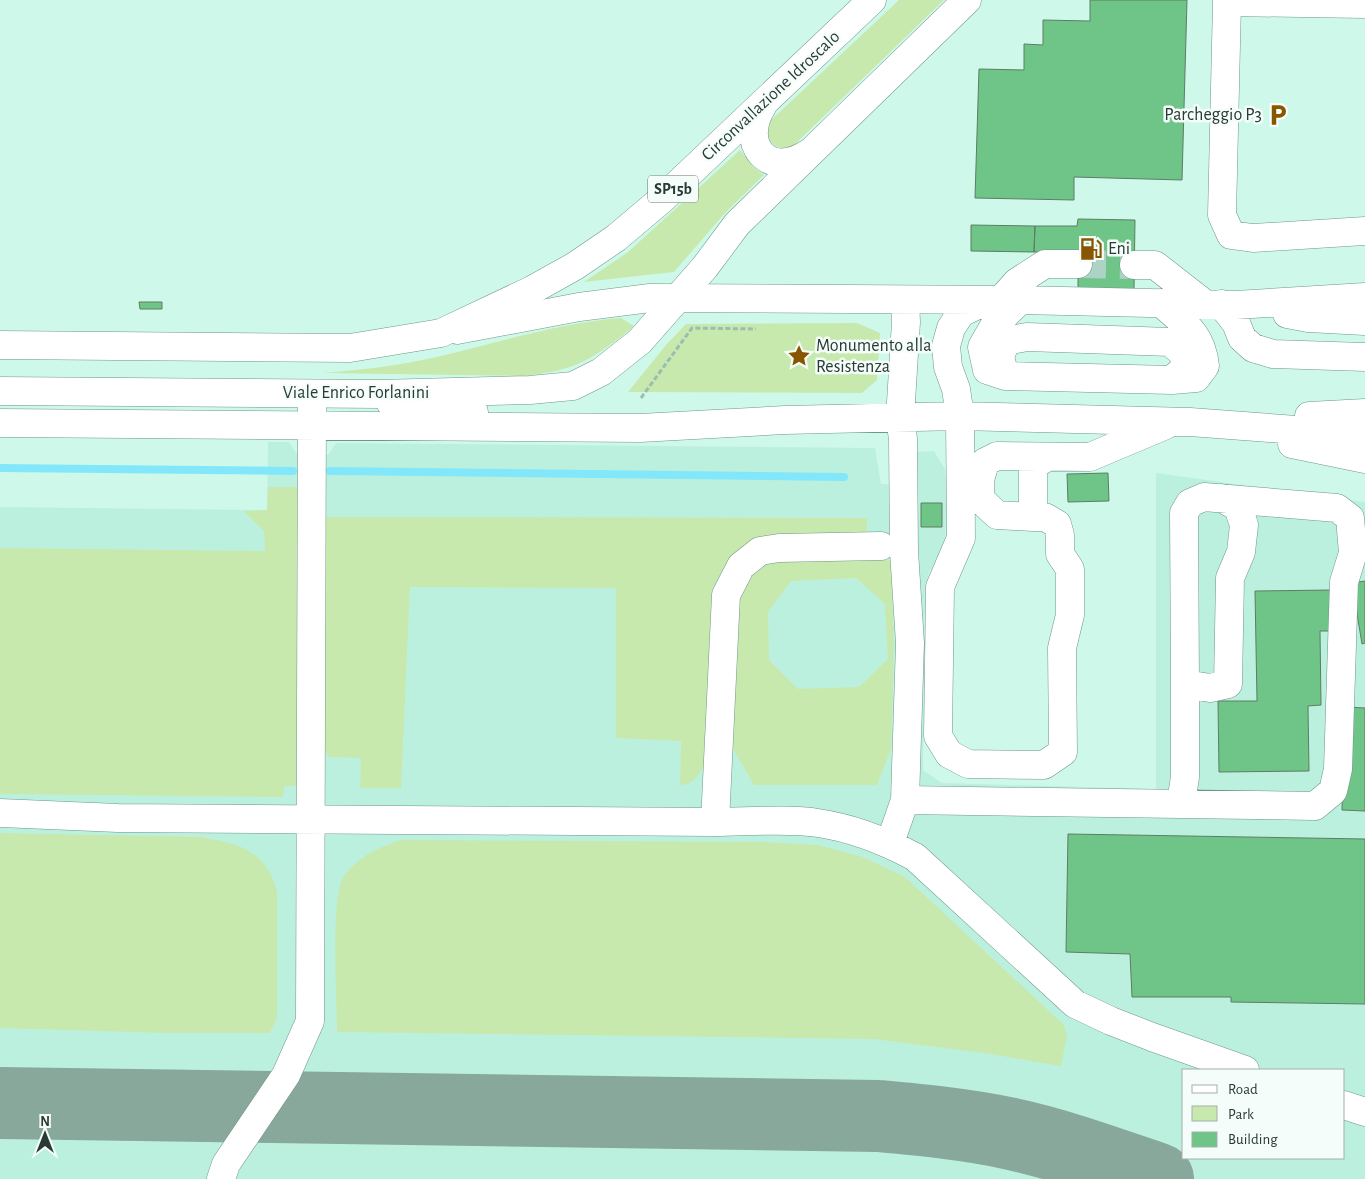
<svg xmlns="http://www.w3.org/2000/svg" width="1365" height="1179" viewBox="0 0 1365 1179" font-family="'Alegreya Sans',sans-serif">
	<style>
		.built { fill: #bcf0de; fill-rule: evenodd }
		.green { fill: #c8e9ad; fill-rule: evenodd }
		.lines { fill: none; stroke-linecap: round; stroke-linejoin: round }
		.stream { stroke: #83e7fb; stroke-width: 8 }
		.taxiway { stroke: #88a89c; stroke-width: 72 }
		.building { fill: #6fc587; stroke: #5e7c65 }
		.minor-tunnel { stroke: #add3c6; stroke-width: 28; stroke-dasharray: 28 14; stroke-linecap: butt }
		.minor-casing { stroke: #6e9789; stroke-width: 29 }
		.major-casing { stroke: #6e9789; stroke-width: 29 }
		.path { stroke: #9abdb1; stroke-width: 3; stroke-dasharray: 5 2.5; stroke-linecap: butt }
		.minor { stroke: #fff; stroke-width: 28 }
		.major { stroke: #fff; stroke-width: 28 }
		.labels { text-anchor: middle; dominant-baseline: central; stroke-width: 5; stroke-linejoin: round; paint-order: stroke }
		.shield { fill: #f5fdfa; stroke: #66746f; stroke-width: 1 }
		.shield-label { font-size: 16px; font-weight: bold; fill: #293a34 }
		.street-label { font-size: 18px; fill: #293a34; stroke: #f5fdfa }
		.poi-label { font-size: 18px; fill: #293a34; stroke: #f5fdfa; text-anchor: start }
	</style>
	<rect width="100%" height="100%" fill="#cef9ea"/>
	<path class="built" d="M268,442H289L297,454L328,455L336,443L875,448L881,484L904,485L916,452L934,451L945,469L947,486L945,543L940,559L929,572L925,589L923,770L942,783L1156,789V473L1365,502V1179H0V507L267,510ZM1184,1070H1344V1158H1184Z"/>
	<path class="green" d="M899,0H944L792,147C780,149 773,148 767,136L769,122Z
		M740,150L754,168L764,175L725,213L674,272L584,282L628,252Z
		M621,318L634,326C593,359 577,371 522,376L323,373C360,370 396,366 432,358C495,344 556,323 621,318Z
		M857,323L880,333L877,380L862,393L628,392L666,345L686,324Z
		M268,487H299L298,786H284L283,797L0,794V548L265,551L264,531L243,511L267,510Z
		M323,517L867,518V537L751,542L704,767C698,776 692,785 680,785L681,741L616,738V588L410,587L401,788H360L361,758L329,757L324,749Z
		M883,556L891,562L894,644L891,749L877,785H754L733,749L735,605L742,584L763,559ZM856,578L885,604L888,659L859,687L798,689L769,660L768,612L791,581Z
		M0,833L201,837C239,843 266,851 277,891V1018L270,1033H166L0,1028Z
		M401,840L763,842L818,845L863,857L905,877L1064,1025L1067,1036L1061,1066L984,1053L873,1039L337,1032C337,1003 330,895 344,876C359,856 379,847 401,840Z"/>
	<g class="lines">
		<path class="stream" d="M0,468L293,471
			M330,471L844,477"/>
		<path class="taxiway" d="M0,1103L878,1116C921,1120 965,1124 1007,1133C1059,1144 1108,1162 1158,1179"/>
	</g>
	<path class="building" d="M1090,0H1187L1182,180L1074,177V200L975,198L979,69L1024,70V44L1043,45V20L1090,21Z
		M1078,219L1135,220L1134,290H1078V252H1034L1035,226H1077Z
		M971,225L1035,226L1034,252L971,251Z
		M139,302H162V309H140Z
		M1108,473L1109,501L1068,502L1067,474Z
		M921,503H942V527H921Z
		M1365,581V643L1362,644L1352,583Z
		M1332,590V631H1320L1321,705L1308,706L1309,771L1219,772L1218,701H1257L1255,591Z
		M1345,707L1365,708V811L1342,810Z
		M1068,834L1365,839V1004L1231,1002V997H1132L1130,954L1066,952Z"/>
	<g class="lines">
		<path class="minor-tunnel" d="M1078,264L1134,265"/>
		<defs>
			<path id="minor" d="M1365,4L1227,2L1222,215L1231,235L1253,238L1365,231
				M1134,265H1155L1205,304
				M988,300L961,313L951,328L946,346L948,367L956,389L960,416L961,538L940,587L938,736L949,754L968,764L1044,765L1063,752L1062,648L1070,615V569L1060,554V535L1057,524L1045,517H1033V466L1047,457
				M1001,300L1017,282L1045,264H1078
				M1020,300L994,326L982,347L987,370L1005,376L1172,380L1196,378L1205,366C1202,334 1184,323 1161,303
				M1221,304L1236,323L1242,338L1253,348L1273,354L1365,357
				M1287,314L1308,318L1365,321
				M457,330L579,307L650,298L1020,300L1236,305L1365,297
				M1005,376L1000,357L1006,341L1027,337L1170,342L1184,354L1185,368L1172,380
				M390,402L474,412
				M1309,416L1365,413
				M0,423L640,428L785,420L960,416L1190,422L1365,435
				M1292,444L1365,459
				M1033,517L997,515L980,499V480L985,462L997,456L1090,457L1166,425
				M905,800L1315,806L1333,791L1338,769L1344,582L1353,553L1350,518L1337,508L1204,497L1190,503L1184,513L1185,684L1210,688L1228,684L1230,578L1241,552L1244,525L1238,507L1221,498
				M1181,803L1185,777V684
				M0,813L118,818L715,822L726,595L741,566L760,551L779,548L881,546
				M715,822C745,822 789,818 818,823C852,828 885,841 915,857L1075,1004L1111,1021L1152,1037L1245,1070
				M890,843L905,800L910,643L904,551L903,439L900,418L906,322L905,300
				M1344,1105L1365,1112
				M221,1179L226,1164L286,1075L310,1021L312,408"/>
			<path id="major" d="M763,105C738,144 768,179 807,154
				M0,345L350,348L441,333L532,290L575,266L616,238L661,200L872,0
				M0,391L379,394L530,390L573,386L601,372L640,341L705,267L737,224L967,0"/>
		</defs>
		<use href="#minor" class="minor-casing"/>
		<use href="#major" class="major-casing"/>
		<path class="path" d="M641,398L692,328L756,329"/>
		<use href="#minor" class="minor"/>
		<use href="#major" class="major"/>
	</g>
	<defs>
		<symbol id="parking-bare" viewBox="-9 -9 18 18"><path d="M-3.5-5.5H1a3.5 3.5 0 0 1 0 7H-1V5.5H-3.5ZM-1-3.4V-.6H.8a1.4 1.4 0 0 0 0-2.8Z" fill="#895600" stroke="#f5fdfa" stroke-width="2.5" paint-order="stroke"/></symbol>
		<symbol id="fuel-bare" viewBox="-9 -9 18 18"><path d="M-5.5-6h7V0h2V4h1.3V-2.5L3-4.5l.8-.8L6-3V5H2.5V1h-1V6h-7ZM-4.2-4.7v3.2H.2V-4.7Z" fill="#895600" stroke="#f5fdfa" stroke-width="2.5" paint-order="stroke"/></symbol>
		<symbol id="sight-bare" viewBox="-9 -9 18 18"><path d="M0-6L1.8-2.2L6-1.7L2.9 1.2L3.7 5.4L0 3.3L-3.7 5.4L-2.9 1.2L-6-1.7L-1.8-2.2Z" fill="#895600" stroke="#f5fdfa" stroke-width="2.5" paint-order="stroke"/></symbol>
	</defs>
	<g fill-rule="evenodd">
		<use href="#parking-bare" x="1262" y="99" width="32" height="32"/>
		<use href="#fuel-bare" x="1075" y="233" width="32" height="32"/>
		<use href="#sight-bare" x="783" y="340" width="32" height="32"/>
	</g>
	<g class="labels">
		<rect class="shield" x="648" y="175.5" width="50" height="27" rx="4"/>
		<g class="shield-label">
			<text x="673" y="189">SP15b</text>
		</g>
		<g class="street-label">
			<text transform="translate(771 96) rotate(-43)">Circonvallazione Idroscalo</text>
			<text x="356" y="393">Viale Enrico Forlanini</text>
		</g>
		<g class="poi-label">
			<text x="1262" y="115" text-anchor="end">Parcheggio P3</text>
			<text x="1108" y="249">Eni</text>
			<text x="816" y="346">Monumento alla<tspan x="816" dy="21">Resistenza</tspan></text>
		</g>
	</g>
	<rect x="1182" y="1069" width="162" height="90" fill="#f5fdfa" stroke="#a3afab"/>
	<rect x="1192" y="1085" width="25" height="8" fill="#ffffff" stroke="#a3afab"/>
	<text x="1228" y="1094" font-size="15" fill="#293a34">Road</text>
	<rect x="1192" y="1106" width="25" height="15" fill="#c8e9ad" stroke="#a3afab"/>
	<text x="1228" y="1119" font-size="15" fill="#293a34">Park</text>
	<rect x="1192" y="1132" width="25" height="15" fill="#6fc587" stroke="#a3afab"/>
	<text x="1228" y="1144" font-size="15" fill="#293a34">Building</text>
	<g transform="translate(45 1134)" stroke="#f5fdfa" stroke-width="4" paint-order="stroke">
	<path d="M0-4L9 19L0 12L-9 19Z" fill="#293a34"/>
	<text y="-8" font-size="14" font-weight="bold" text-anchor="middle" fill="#293a34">N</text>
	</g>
</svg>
